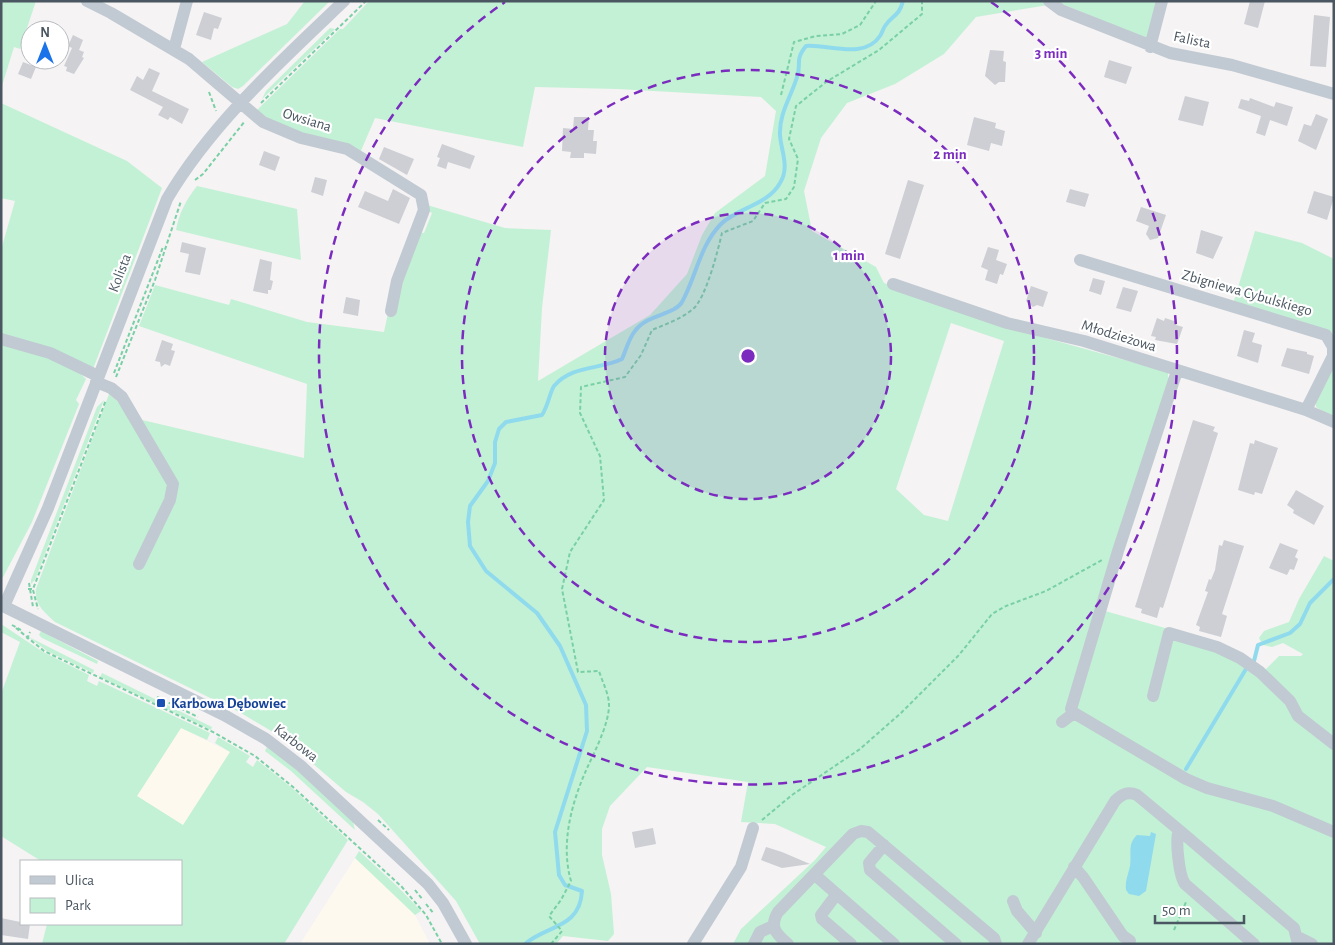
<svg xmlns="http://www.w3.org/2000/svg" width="1335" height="945" viewBox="0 0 1335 945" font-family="'Alegreya Sans',sans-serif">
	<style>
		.commercial { fill: #fdf9ef }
		.green { fill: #c3f1d5; fill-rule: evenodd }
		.water { fill: #90daee }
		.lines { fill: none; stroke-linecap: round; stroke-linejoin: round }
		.stream { stroke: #90daee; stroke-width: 4 }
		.building { fill: #cdcfd5 }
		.path { stroke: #7ad0a6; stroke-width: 2; stroke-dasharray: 4 2.5; stroke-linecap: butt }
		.minor { stroke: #c1cad2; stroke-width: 12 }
		.ring { fill: none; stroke: #7b2cbf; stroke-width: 2.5; stroke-dasharray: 9 6 }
		.transit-dot { fill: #1a4fb4; stroke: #fff; stroke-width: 2 }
		.labels { text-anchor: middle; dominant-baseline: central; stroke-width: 4.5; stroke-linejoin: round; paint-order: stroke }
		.street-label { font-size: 15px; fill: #4a5661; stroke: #fff }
		.transit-label { font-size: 15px; font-weight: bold; fill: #164399; stroke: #fff; text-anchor: start }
		.centre { fill: #7b2cbf; stroke: #fff; stroke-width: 2.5 }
		.ring-label { font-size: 15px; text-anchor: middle; font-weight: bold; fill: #7b2cbf; stroke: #fff; stroke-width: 4.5; stroke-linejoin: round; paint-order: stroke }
	</style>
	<rect width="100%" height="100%" fill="#f5f3f3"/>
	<path class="commercial" d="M181,728L230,752L184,826L137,796Z
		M355,858L413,911L430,944H300Z"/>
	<path class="green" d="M1,1H36L20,49L14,47L1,89Z
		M305,1H330L243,86L238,89L232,87L202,62L287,24Z
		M369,1H1041L1048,5L976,17L944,54L895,84L847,103L821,138L804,191L812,231L876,267L884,283L1006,327L1168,372V377L1171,378L1098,609L1218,643L1265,670L1279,656H1301L1303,654L1283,643L1272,647L1263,645L1259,638L1264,631L1289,622L1299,599L1324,556L1334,561V944H733L741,929L815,860L826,847L775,824L741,822L748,782L647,767L610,806L602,829V855L611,894L614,934L608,941L563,936L556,944H480L456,901L378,814L363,802L346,792L283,738L241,713L55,622C44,612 34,604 36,589L109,394L138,419L304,458L307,384L139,326L155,285L229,305L231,299L307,322L384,332L388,313L418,232L424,233L432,213L427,210V205L505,228L551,230L542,308L538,381L650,315L687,274L702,235L715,213L765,176L776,111L761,97L618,89L535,87L523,147L375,118L360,153C331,143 279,130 257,110L340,29H343ZM951,323L1004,341L948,521L924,515L896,489Z
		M1055,1H1157L1147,39Z
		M330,28L335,29L262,99L266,91Z
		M1,103L127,161L162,188L93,369L1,336V250L15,201L1,198Z
		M197,186L297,209L301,260L176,230C179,213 186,200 197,186Z
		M1255,231L1302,243L1334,259V342L1233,304Z
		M1,342C29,350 65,357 86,379L76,400L79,404L32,522L1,581Z
		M1334,361V418L1316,407V399Z
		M104,400L35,580L31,584V580L97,407Z
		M1,624L43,652L89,675L87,681L97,686L99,681L210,733L207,740L181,728L137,796L183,825L230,752L215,743L218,737L250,756L246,762L253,767L257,760L292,788L348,840L284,944H186L184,942L183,944H42L47,924H181V861H41L1,836V694L20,642L1,632Z
		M41,631L98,661L97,664L42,638L39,635Z
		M29,637L94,670L93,673L47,651Z
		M102,673L212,727L211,730L100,677Z
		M267,747L297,770L353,822L355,830L291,771L265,751Z
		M359,851L397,886L421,911L415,915L355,858Z"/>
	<path class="water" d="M1151,832L1156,834L1146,891L1139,896L1129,894L1126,890C1125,881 1128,875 1130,866C1132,854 1127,844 1137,835L1150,836Z"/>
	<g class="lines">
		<path class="stream" d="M1186,769L1246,669L1254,661L1258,645L1290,633L1300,624L1310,603L1334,579
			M525,944C546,925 580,929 582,891L565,885L559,875L555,832L587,731L586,705L560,646L537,613L486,571L470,546L468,522L470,506L488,481L495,463V442L499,429L506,422L542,415C548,406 550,392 554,386C572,365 599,370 622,359C626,350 629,338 635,331C647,314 675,315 682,302C696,277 700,245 721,224C737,208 768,205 780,183C790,167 781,151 780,135C779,113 791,97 797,77C802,63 794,61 806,46C828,44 864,60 880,36C882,33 883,29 885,26C892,15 899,17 903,1"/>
	</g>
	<path class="building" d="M1250,1H1265L1258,28L1244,24Z
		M204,12L222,18L218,29L214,28L211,40L196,35Z
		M1314,15L1330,17L1326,67L1310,66Z
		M73,35L83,40L79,50L84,52L82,57L84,58L74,74L66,71L67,67L64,66L72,48L68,46Z
		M990,50L1004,51L1003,61L1006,62L1005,82H999L995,85L985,76Z
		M1109,60L1132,67L1126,84L1104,77Z
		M23,62L36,67L31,79L18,74Z
		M149,68L160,73L152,91L189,109L182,124L170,117L168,120L158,115L163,107L130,90L137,76L143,80Z
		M1185,96L1209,102L1203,126L1178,120Z
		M1250,98L1274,107L1276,102L1293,107L1287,126L1270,120L1265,136L1256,133L1261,116L1238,108L1241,99L1249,101Z
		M1316,114L1328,119L1316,150L1298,141L1304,124L1311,126Z
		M574,117H589L588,130H594L593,141H597L596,154L584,153V158H570L571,152L562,151L563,128L573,129Z
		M974,117L996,123L995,128L1005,131L1002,146L991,143L989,151L967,145Z
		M442,144L475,156L470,169L448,162L446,169L437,166L440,158L437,157Z
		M384,147L414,159L407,175L379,159Z
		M264,151L280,157L275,171L259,165Z
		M315,177L327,180L323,196L311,192Z
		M908,180L924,185L900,259L885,254Z
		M393,189L410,198L399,224L358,207L365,191L388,201Z
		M1070,189L1089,194L1085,207L1066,202Z
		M1314,191L1334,197L1327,220L1307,213Z
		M1141,207L1166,215L1158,238L1150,240L1146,234L1149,226L1136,221Z
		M1201,230L1223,237L1213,259L1196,253Z
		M182,242L206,248L200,275L185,272L189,254L180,252Z
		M988,247L999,250L996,260L1007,264L1003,275L1000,274L997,284L985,280L988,270L981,267Z
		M260,259L272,262L270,280L273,281L271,290H268V294L253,291Z
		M1093,278L1105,281L1101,295L1089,291Z
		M1031,286L1048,292L1043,307L1037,305L1033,307L1026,301Z
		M1123,287L1138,291L1131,312L1116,308Z
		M346,297L360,300L358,316L343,313Z
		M1157,318L1164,321L1165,318L1177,322L1176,325L1183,327L1177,344L1155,340L1156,337L1151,336Z
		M1244,330L1255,333L1252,342L1262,345L1258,363L1237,356Z
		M162,340L173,344L171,350L175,351L170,366L165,364L161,367L160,362L155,361Z
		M1287,348L1307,352V354L1314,356L1309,374L1281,366Z
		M1193,420L1215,427L1213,431L1218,433L1163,608L1160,607L1157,618L1141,613L1142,609L1135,607Z
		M1255,440L1278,448L1262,494L1255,492L1254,495L1238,490L1250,443L1254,444Z
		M1296,490L1324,506L1314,525L1293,513L1294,510L1287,505Z
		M1224,540L1244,546L1222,614L1227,616L1221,637L1199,631L1200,627L1196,625L1208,592L1205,591L1209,579L1211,580L1215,570L1219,545L1222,546Z
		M1280,543L1298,550L1295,557L1298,559L1294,570L1290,569L1287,575L1269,568Z
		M653,828L656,844L635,848L632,832Z
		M766,847L782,852L810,864L782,868L761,860Z
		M1,918L30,924L28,939L1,935Z"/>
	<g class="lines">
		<path class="path" d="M209,92L216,111
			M781,95L794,42L816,36L842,34L860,25L876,1
			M261,103L366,1
			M195,180L203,174L245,121
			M114,373L163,247
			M116,377L155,280L181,201
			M29,583L33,607
			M28,589H33L106,400
			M33,590L38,609
			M12,625L21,630
			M16,628L44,651L215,733L255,756L293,787L402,887L426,915L442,944
			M27,639L30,632
			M157,697L198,717
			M378,820L389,830
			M762,820L792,795L860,749L901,713L959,655L992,614L1006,606L1046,591L1102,560
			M415,890L423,900
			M426,904L434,914
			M1174,930L1186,902
			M551,944L562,931L549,916L561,900L571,881C560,843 572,801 588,766C596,749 609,723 609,705C609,694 602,681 599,671L578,672L562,589L570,552L604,500L600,456L580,413L581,387L625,377L641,355L652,330C666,324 681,319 693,309C706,298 718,250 722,233L753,221L765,203L786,199L794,187L798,159L789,139L796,106L826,82L879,50L922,14V1"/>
		<path class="minor" d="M87,1L111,13L189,59L263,122L301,138L347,149L421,195L424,210L397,281L391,311
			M1049,1L1061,10L1170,53L1232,65L1334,94
			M1150,47L1162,1
			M174,49L187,1
			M1080,260L1326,335L1333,347V356L1306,410
			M893,284L1007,323L1084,341L1306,410L1334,422
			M1,339L50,353L98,376
			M1177,371L1118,551L1071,709L1074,713L1186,779L1207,788L1273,806L1334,832
			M96,382L111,388L122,397L173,484L170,500L139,564
			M1,605L224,715L266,739L301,766L428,884L443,903L466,944
			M4,606L48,508L167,199C211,124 281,61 344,1
			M1153,696L1169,633L1217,647L1240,658L1260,672L1290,701L1298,716L1334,744
			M1062,722L1074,713
			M1179,830L1294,928L1298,944
			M884,845L869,863L870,870L956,944
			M1074,867L1083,877L1123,936L1130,941
			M815,875L894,944
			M836,895L821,915L822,919L851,944
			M1013,901L1017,911L1036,933
			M1298,937L1312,944
			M693,944L741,867L753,828
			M754,944L760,932L773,926
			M788,944C776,934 769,927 778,912L853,834L861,831L868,832L994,938L996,944
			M1028,944L1115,801C1122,794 1128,791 1137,795L1179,830C1175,839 1179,876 1185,884L1254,944"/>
	</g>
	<circle cx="748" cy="356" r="143" fill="#7b2cbf" fill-opacity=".12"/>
	<g class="ring">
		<circle cx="748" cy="356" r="143"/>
		<circle cx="748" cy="356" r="286"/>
		<path d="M991 2A429 429 0 1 1 505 2"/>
	</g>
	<rect class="transit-dot" x="156" y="698" width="10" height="10" rx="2.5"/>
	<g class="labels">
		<g class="street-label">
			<text transform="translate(1192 40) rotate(12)">Falista</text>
			<text transform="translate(307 120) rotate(17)">Owsiana</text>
			<text transform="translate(120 273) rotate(-69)">Kolista</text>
			<text transform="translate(1247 293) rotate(16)">Zbigniewa Cybulskiego</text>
			<text transform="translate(1119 336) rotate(17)">Młodzieżowa</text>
			<text transform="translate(296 743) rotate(38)">Karbowa</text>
		</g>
		<g class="transit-label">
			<text x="171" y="703">Karbowa Dębowiec</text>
		</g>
	</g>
	<circle cx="748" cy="356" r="8" class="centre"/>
	<g class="ring-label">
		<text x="1051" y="58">3 min</text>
		<text x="950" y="159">2 min</text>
		<text x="849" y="260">1 min</text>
	</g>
	<rect width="1335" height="945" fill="none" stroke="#4a5661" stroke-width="5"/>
	<rect x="20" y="860" width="162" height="65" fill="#ffffff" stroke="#b7bbc0"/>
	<rect x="30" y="876" width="25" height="8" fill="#c1cad2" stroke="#b7bbc0"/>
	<text x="65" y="885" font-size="15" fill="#4a5661">Ulica</text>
	<rect x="30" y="898" width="25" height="15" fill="#c3f1d5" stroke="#b7bbc0"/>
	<text x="65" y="910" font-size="15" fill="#4a5661">Park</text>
	<g transform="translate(45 45)"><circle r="24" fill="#ffffff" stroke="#b7bbc0"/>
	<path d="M0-4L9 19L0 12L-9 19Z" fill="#1a73e8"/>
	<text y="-8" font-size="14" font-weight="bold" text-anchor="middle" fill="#4a5661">N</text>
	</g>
	<path d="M1155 915v8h89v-8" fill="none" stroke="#4a5661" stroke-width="2.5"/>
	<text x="1162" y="915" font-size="15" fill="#4a5661" stroke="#ffffff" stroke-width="4" paint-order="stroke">50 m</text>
</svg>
